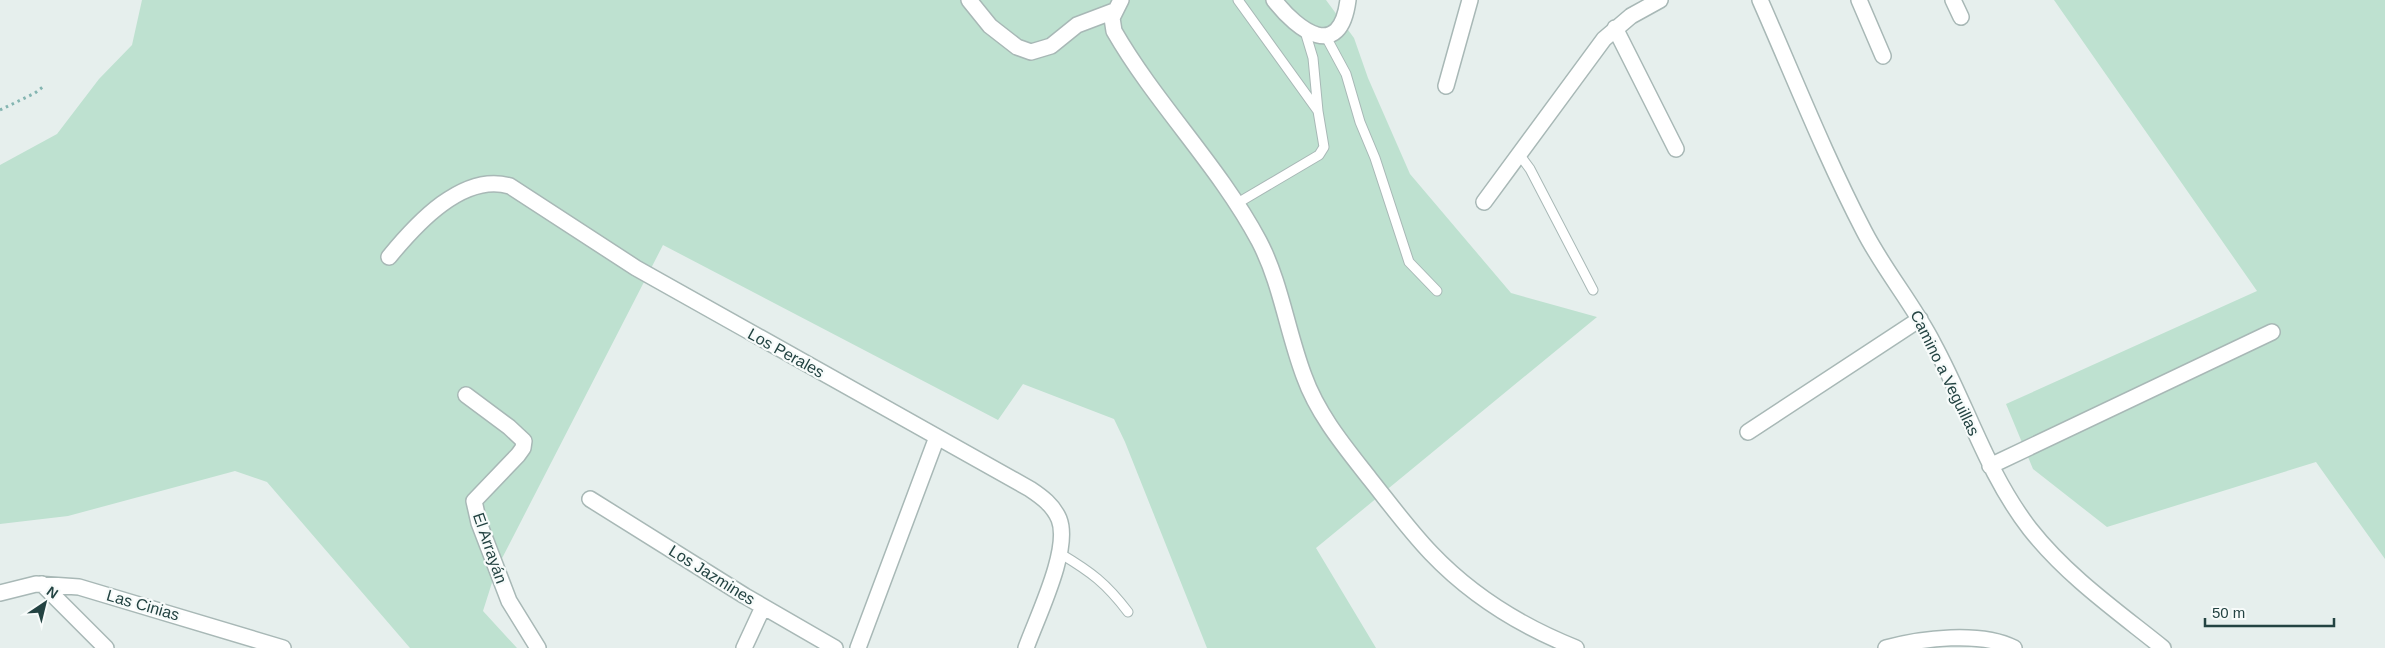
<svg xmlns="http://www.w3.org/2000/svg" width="2385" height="648" viewBox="0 0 2385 648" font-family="Arial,sans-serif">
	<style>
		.green { fill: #bee1d0 }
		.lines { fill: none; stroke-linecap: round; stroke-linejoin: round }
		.service-casing { stroke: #a8b8b6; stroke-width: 11 }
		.minor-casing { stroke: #a8b8b6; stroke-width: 18 }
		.path { stroke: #84b5b1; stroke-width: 3; stroke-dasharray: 2.5 4; stroke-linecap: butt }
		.service { stroke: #fff; stroke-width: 9 }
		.minor { stroke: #fff; stroke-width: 15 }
		.labels { text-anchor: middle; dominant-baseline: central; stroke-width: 4.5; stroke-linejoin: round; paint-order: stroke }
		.street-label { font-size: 16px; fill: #234342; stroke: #f7fbfa }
	</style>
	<rect width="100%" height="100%" fill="#e6efed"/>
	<path class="green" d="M142,0H1326L1354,38L1368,78L1410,174L1511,293L1597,317L1316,548L1376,648H1207L1125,442L1114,419L1023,384L998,420L663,245L496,570L483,611L517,648H410L267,482L235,471L68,516L0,524V165L57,134L99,79L132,45Z
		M2054,0H2385V559L2316,462L2107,527L2033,469L2006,404L2257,291Z"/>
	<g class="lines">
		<defs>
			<path id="service" d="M1304,28L1313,58L1318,111
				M1325,35L1346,74L1360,122L1375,158L1409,262L1437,291
				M1519,154L1530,169L1593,290
				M1236,204L1319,155L1324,147L1318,111L1238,0
				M1061,554C1091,572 1106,583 1128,612"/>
			<path id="minor" d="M969,0L990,26L1017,47L1031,52L1051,46L1077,25L1114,11
				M1121,0L1112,18L1114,31C1156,104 1219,166 1259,241C1281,283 1287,331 1304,376C1318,415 1345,447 1370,479C1390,504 1409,530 1431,553C1471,595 1523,627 1576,648
				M1274,0C1298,31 1340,62 1348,0
				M1760,0C1794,77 1825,156 1864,231C1884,270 1913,304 1933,343C1967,405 1986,472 2030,529C2067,576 2117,611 2163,648
				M1859,0L1883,56
				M1953,0L1961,17
				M1615,28L1676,149
				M1446,86L1470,0
				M1484,202L1604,39L1631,16L1660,0
				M389,257C416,224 463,172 510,186L636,268L1030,489C1042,497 1053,505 1059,519C1071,549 1037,617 1026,648
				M466,395L509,427L524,441L523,448L518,455L474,501L479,523L509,601L538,648
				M1748,432L1920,319
				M1990,466L2272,332
				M590,499L745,596L835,648
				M42,584L106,648
				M0,593L36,584L79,587L283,648
				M744,648L763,607
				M858,648L937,437
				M1886,648C1921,638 1981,631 2014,648"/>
		</defs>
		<use href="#service" class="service-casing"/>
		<use href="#minor" class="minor-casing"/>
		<path class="path" d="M0,110L35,93L44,86"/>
		<use href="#service" class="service"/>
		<use href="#minor" class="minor"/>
	</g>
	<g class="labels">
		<g class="street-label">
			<text transform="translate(786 353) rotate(29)">Los Perales</text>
			<text transform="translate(1945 373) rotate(64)">Camino a Veguillas</text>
			<text transform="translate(490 548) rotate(71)">El Arrayán</text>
			<text transform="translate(712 575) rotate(32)">Los Jazmines</text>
			<text transform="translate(143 605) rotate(16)">Las Cinias</text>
		</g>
	</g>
	<g transform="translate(45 603) rotate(35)" stroke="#f7fbfa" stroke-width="4" paint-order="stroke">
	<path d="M0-4L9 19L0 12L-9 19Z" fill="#234342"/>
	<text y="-8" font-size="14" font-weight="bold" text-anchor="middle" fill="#234342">N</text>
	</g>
	<path d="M2205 618v8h129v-8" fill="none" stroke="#234342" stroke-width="2.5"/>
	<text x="2212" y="618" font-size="15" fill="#234342" stroke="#f7fbfa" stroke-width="4" paint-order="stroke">50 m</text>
</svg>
